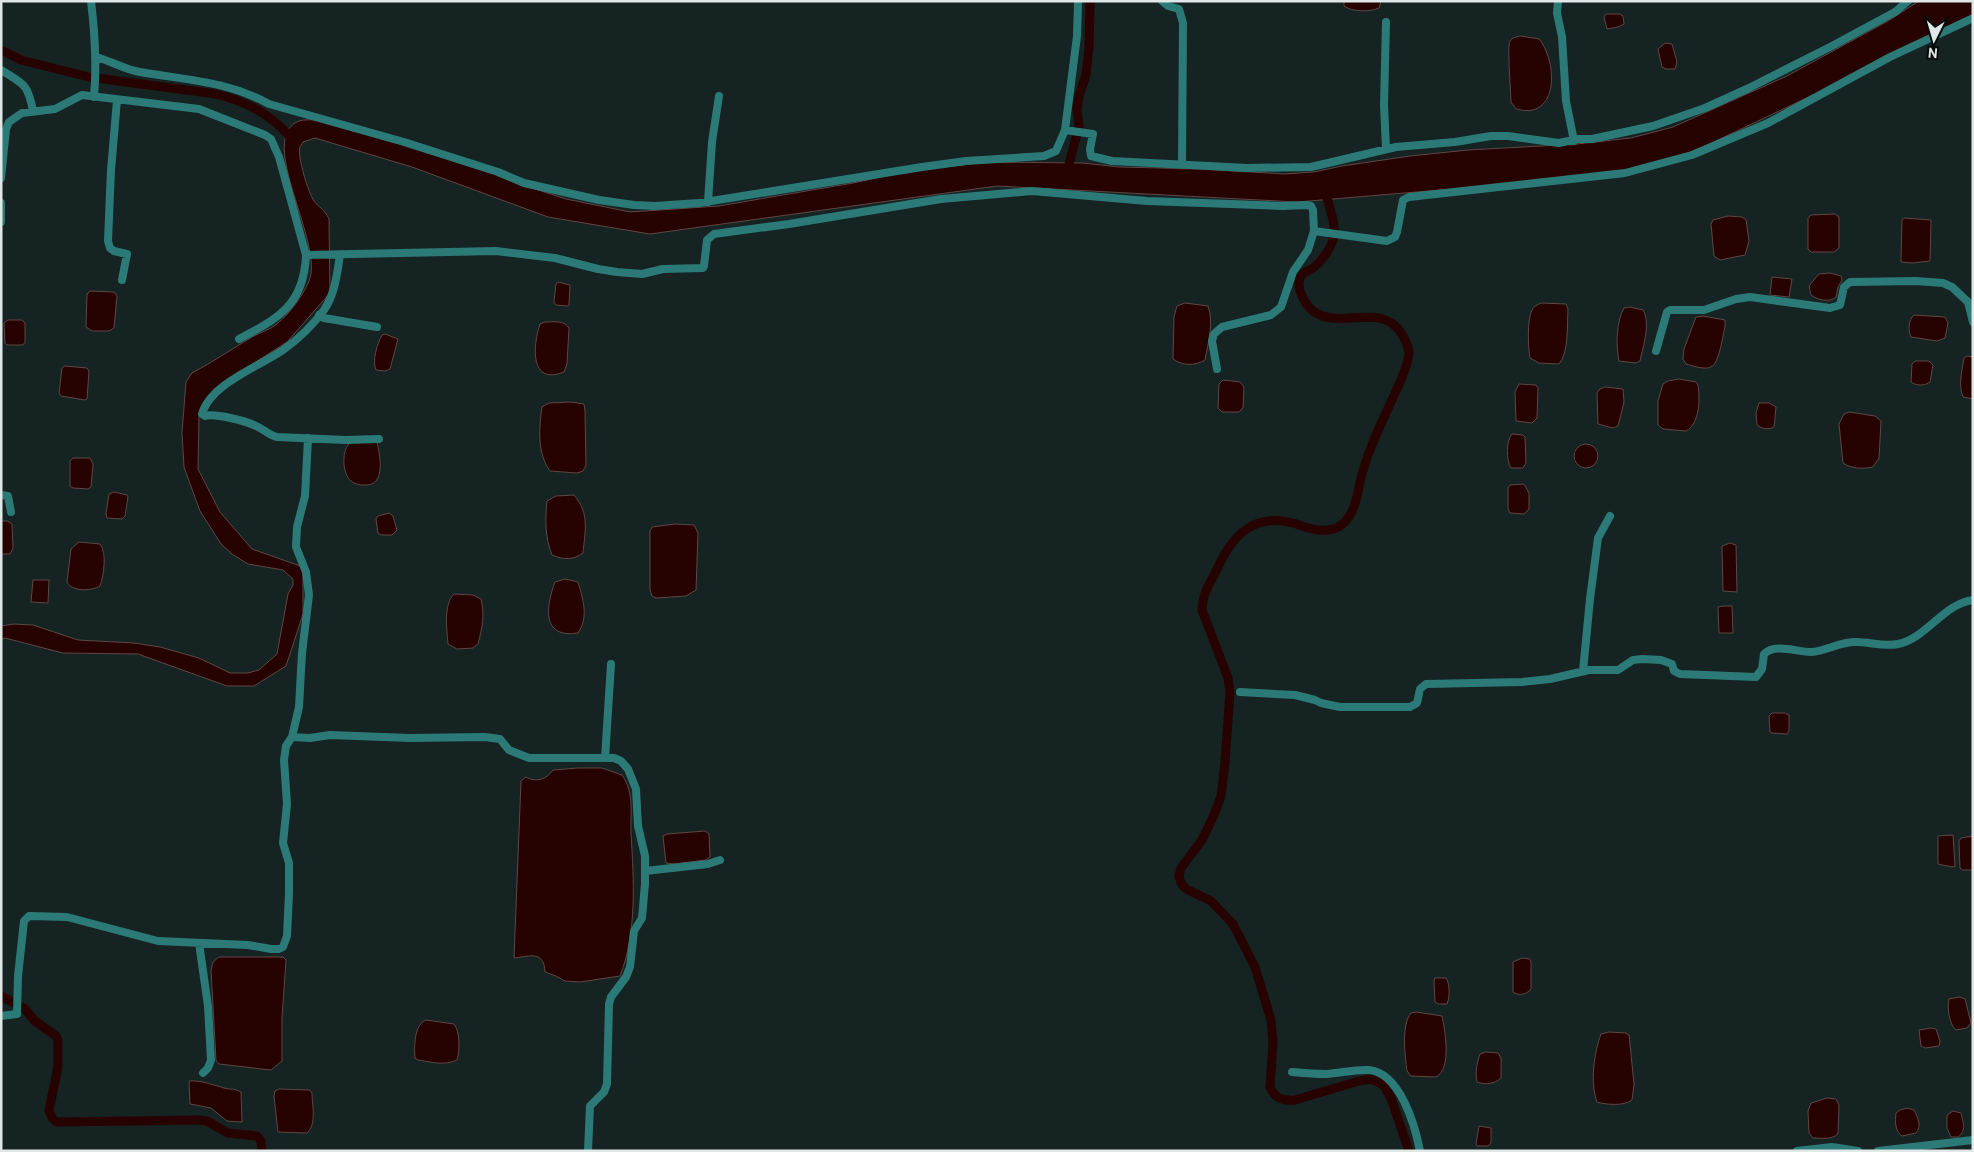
<svg xmlns="http://www.w3.org/2000/svg" width="1974" height="1152" viewBox="0 0 1974 1152" font-family="Overpass,sans-serif">
	<style>
		.water { fill: #260200; stroke: #5e4745 }
		.lines { fill: none; stroke-linecap: round; stroke-linejoin: round }
		.canal { stroke: #260200; stroke-width: 9 }
		.street { stroke: #2b7a77; stroke-width: 8 }
	</style>
	<rect width="100%" height="100%" fill="#162323"/>
	<path class="water" d="M1344,1H1381L1379,8C1370,12 1352,12 1344,6Z
		M1919,1H1973V19L1680,158L1596,177L1297,202L997,186L650,234L548,217L412,167L315,138L303,142L300,147C297,156 308,192 314,201C319,208 324,208 329,219L330,293L287,342L214,389L199,416L198,469L220,512L252,549L303,567V614L286,666L254,686H227L138,654L63,653L5,638L1,639V626L14,624L33,625L78,640L134,643L160,647L199,658L230,673H248L259,670L277,654L288,594L293,585V579L283,570L248,564L232,554L221,544L200,511L184,467L182,433L186,382L192,373C213,362 233,348 254,336C261,332 271,329 277,324C290,313 302,297 309,281C325,244 255,138 299,121C305,119 313,120 318,120L497,172L532,188L566,199L630,212L719,206L853,183L905,172L985,162L1083,163L1119,167L1201,169L1285,174L1314,172L1342,166L1410,156L1468,150L1577,144L1631,138L1673,127L1787,76L1888,21Z
		M1606,14H1620L1623,16L1624,24L1618,27L1607,29L1604,17Z
		M1521,36L1539,39C1558,62 1559,121 1516,109L1511,102C1511,95 1507,45 1510,41C1512,37 1517,37 1521,36Z
		M1665,43L1672,44L1677,62L1675,69H1666L1662,67L1658,49Z
		M1835,214L1839,217V248L1834,252H1811L1808,249V218L1811,215Z
		M1728,216L1742,217L1746,220L1749,241L1745,255L1720,260L1714,256L1711,224L1713,220Z
		M1904,218L1931,220L1930,261L1912,263L1901,262L1902,220Z
		M1830,273L1841,276L1842,280L1838,287L1836,297C1829,303 1818,300 1811,295L1809,286L1819,274Z
		M1772,277L1792,279L1789,297L1770,295Z
		M558,282L570,285L569,305L567,306L556,305L554,302L556,284Z
		M90,291L114,292L117,296L114,328L109,331H92L86,327L87,294Z
		M1185,303L1208,306C1214,322 1208,343 1205,360C1196,366 1182,366 1173,359L1174,317L1177,306Z
		M1541,303L1566,304L1568,309C1567,324 1569,353 1559,364L1539,363L1530,358C1528,348 1527,319 1532,310C1534,306 1537,305 1541,303Z
		M1630,307L1643,310C1651,324 1643,346 1640,361L1636,363L1619,361C1616,346 1616,322 1624,308Z
		M1914,315L1945,317L1948,323L1945,338L1937,341L1911,337C1908,331 1908,320 1914,315Z
		M1703,316L1725,320V326C1723,335 1719,364 1711,367C1704,370 1693,366 1686,364L1683,359L1684,349L1696,317Z
		M8,320H22L25,323V342L23,345H7L5,343L4,323Z
		M545,322C554,322 564,320 569,328L567,364L564,372C529,386 533,345 540,324Z
		M385,334L398,339L390,369L385,371L376,370C372,361 377,344 382,335Z
		M1967,356L1973,357V399L1963,397C1958,385 1962,371 1964,358Z
		M1915,361H1929L1933,365L1930,382C1925,386 1916,386 1911,382L1912,364Z
		M65,366L87,368L89,371L87,399L85,400L61,396L59,393L62,368Z
		M1679,379L1696,382L1698,385C1700,398 1700,424 1686,431L1663,429L1658,425V401L1663,384L1668,381Z
		M1223,380L1240,382L1244,387L1243,408L1239,412H1222L1218,408L1219,384Z
		M1519,384L1536,385L1538,388L1537,418L1532,423L1516,421L1515,392Z
		M1605,387L1623,389L1624,402L1618,426L1613,428L1598,424L1597,393L1600,389Z
		M570,402L584,404L585,411L586,465L583,471L577,473L550,471C537,453 539,428 542,407L549,403Z
		M1759,403H1769L1776,407L1774,427C1769,430 1762,429 1757,425L1756,413Z
		M1849,412L1875,416L1881,421L1879,458L1873,467C1863,469 1852,469 1843,463L1839,424L1844,414Z
		M1512,434L1523,435L1525,437L1526,463L1523,468H1511C1506,460 1506,441 1512,434Z
		M351,442H377C380,455 386,485 366,485C361,485 356,485 351,481C342,474 341,449 351,442Z
		M1574 456a12 12 0 1 1 24 0a12 12 0 1 1-24 0Z
		M73,458H90L93,464L91,487L88,489L73,488L70,486V461Z
		M1524,484L1529,493V509L1524,514L1510,513L1508,509V488L1510,485Z
		M114,492L127,495L128,497L125,516L122,519L107,518L106,514L109,494Z
		M574,495C590,514 585,530 583,553C574,560 563,560 552,555C545,537 545,520 547,501L556,496Z
		M389,513L393,516L397,530L392,535H381L378,533L376,519L378,516Z
		M1,521H8L12,524L13,548L10,554H1Z
		M675,524L694,525L698,533L696,590L686,596L656,598L652,596L650,590V531L652,527Z
		M79,542L100,544C107,552 104,575 100,586C92,591 71,592 67,582L71,549Z
		M1730,543L1736,545L1737,592L1723,591L1722,546Z
		M565,579L578,582C583,599 589,617 578,633C541,639 546,606 555,582Z
		M33,580H49L48,603L31,602Z
		M454,594L473,595L481,599C485,615 482,629 478,644L473,648L457,649L448,644C447,630 443,605 454,594Z
		M1724,606H1732L1733,633H1719L1718,607Z
		M1772,713H1785L1789,715V731L1787,734L1772,733L1770,732L1769,716Z
		M578,768H602L622,775C635,794 630,813 631,834C634,880 637,932 620,976L580,982L565,981L556,976L545,972C544,949 528,957 514,958L521,781L526,777C536,783 547,779 553,770Z
		M705,831L709,834L710,857L706,860L674,864L666,863L663,836L667,834Z
		M1953,835L1955,866L1952,867L1938,864V836Z
		M1973,836V870H1962L1960,868L1959,841L1961,838Z
		M219,957H283L286,960L282,1018V1061L271,1070L219,1064L216,1060L211,970L213,962Z
		M1522,958L1529,959L1531,961V989C1526,995 1519,996 1513,992V962Z
		M1435,978H1446C1450,984 1450,997 1447,1004H1438L1435,1002L1434,981Z
		M1960,997L1965,999L1971,1023L1967,1028L1956,1030C1949,1024 1947,1008 1949,999Z
		M1416,1012L1442,1016C1445,1030 1452,1069 1436,1077L1411,1076L1407,1071C1405,1056 1401,1025 1411,1013Z
		M426,1020L454,1024C460,1031 460,1051 457,1060C445,1066 431,1062 418,1060L415,1058C414,1048 414,1024 426,1020Z
		M1931,1028L1936,1029L1940,1041L1939,1046L1925,1048L1921,1046L1919,1030Z
		M1609,1032L1626,1033L1629,1035L1634,1084L1632,1100C1625,1106 1606,1105 1597,1102C1590,1083 1594,1053 1601,1034Z
		M1485,1052L1498,1053L1501,1058V1078C1495,1084 1485,1085 1477,1082C1475,1073 1477,1062 1480,1054Z
		M189,1081C200,1080 210,1084 221,1087C228,1090 234,1088 241,1092L242,1122L227,1121L211,1108L190,1104Z
		M279,1089L310,1090L312,1093C312,1105 317,1124 307,1133L278,1132L274,1096L275,1091Z
		M1827,1098L1836,1099L1839,1105L1838,1134C1831,1140 1822,1138 1813,1138L1809,1133L1808,1111L1811,1103Z
		M1907,1108L1914,1110C1918,1118 1922,1126 1916,1133L1902,1136C1895,1131 1895,1122 1896,1113L1900,1110Z
		M1953,1111L1961,1113C1963,1123 1967,1130 1958,1137H1951L1947,1128V1115Z
		M1479,1126L1491,1128V1143L1488,1146H1477L1476,1144Z"/>
	<g class="lines">
		<path class="canal" d="M1,50L21,60L89,77L216,94C248,102 272,115 293,140
			M1067,172L1079,126L1077,109L1079,96L1086,75L1089,48L1090,1
			M1325,188C1327,204 1338,224 1333,240C1330,250 1321,262 1313,268C1309,271 1304,272 1301,276C1295,286 1304,303 1312,310C1338,332 1381,300 1402,334C1405,340 1408,345 1409,352C1409,364 1401,380 1396,391C1383,420 1367,451 1360,482C1357,497 1354,517 1340,526C1324,535 1309,528 1293,523C1256,513 1234,533 1219,565C1212,581 1202,592 1202,610L1228,678L1230,692L1225,763L1221,796L1214,815L1202,840L1181,868L1179,876L1181,883L1186,889L1211,901L1233,924L1255,967L1271,1020L1273,1042L1270,1087C1275,1099 1283,1101 1295,1100L1359,1081L1371,1079L1378,1082L1384,1086L1391,1098L1409,1151
			M1,996L25,1009L35,1021L56,1036L58,1041V1067L49,1110L52,1118L57,1122L200,1120L207,1121L228,1133L257,1136L261,1141L262,1151"/>
		<path class="street" d="M91,1C95,34 97,64 94,97
			M1162,1L1168,6L1179,9L1183,23L1182,164
			M1558,1L1557,13L1562,37L1566,101L1574,141
			M1386,22L1384,105L1386,149
			M96,57C111,61 126,70 140,72C186,80 227,81 269,104L404,142L498,172L524,183L599,200L634,205L655,206L699,203L922,167L966,161L1044,156L1056,151L1065,130L1093,134L1090,149L1091,156L1112,161L1247,168L1311,167L1396,147L1455,142L1491,136H1508L1559,143L1578,139H1592L1653,126L1705,108L1749,88L1832,46L1895,12L1908,1
			M1,70C24,84 28,84 33,111
			M117,100L111,170L108,241L110,248L114,251L127,254L122,280
			M1065,130L1077,36L1078,1
			M1,178L6,129L9,122L22,113L55,109L82,95L199,109L265,135L271,139L279,157L306,255L496,251L555,258L598,269L617,272L642,274L663,269L703,268L704,266L707,240L714,234L789,224L941,199L1032,191L1147,201L1283,206L1307,205L1311,206L1313,210L1314,231L1387,241L1395,237L1397,232L1403,200L1409,197L1625,173L1692,155L1768,123L1890,57L1973,18
			M708,202L712,142L719,96
			M1,203V222
			M340,255C337,274 335,294 324,310C313,325 297,340 283,350C260,366 210,384 202,414L205,416C215,413 246,421 256,426C264,429 268,435 277,437L346,440L379,439
			M319,315L324,318L377,327
			M239,339C279,318 304,305 306,255
			M1656,351L1667,312L1670,310H1704L1736,299L1750,297L1830,308L1840,305L1844,287L1850,282L1916,281L1943,283L1952,287L1968,302L1973,322
			M1217,369L1212,341L1214,334L1222,327L1271,315L1281,307L1293,272L1308,250L1314,231
			M1,495L8,496L11,512
			M1583,671L1590,599L1598,538L1610,516
			M1240,692L1295,695L1315,700L1321,703L1340,707H1410L1417,703L1420,689L1426,684L1522,682L1550,679L1589,670H1618L1633,660L1642,659L1661,660L1672,664L1674,671L1680,674L1756,677L1762,669L1764,654C1775,643 1797,652 1811,652C1827,651 1838,642 1856,642C1870,642 1884,647 1898,644C1927,638 1943,604 1973,600
			M292,737L299,707L302,653L309,595L306,572L296,547L297,527L305,496L308,438
			M605,758L611,664
			M645,871L708,864L720,860
			M199,943L208,1006L211,1060L208,1068L203,1073
			M1,1016L17,1014L18,976L24,921L29,916L67,917L158,941L248,945L271,949H279L283,947L287,936L289,893V863L283,843L287,804L284,760L286,746L292,737L310,738L330,735L410,738L485,737L500,739L509,750L529,758H614L621,761L628,769L636,789L638,826L645,856V884L642,918L634,931L630,967L626,977L611,997L609,1004L607,1084L604,1092L590,1106L588,1151
			M1292,1072C1303,1073 1315,1074 1326,1074C1341,1073 1355,1069 1369,1070C1400,1073 1415,1125 1420,1151
			M1797,1151L1832,1147L1858,1151
			M1878,1151L1973,1140"/>
	</g>
	<rect width="1974" height="1152" fill="none" stroke="#dfe8e7" stroke-width="5"/>
	<g transform="translate(1934 40) rotate(185)" stroke="#060b0b" stroke-width="4" paint-order="stroke">
	<path d="M0-4L9 19L0 12L-9 19Z" fill="#dfe8e7"/>
	<text y="-8" font-size="14" font-weight="bold" text-anchor="middle" fill="#dfe8e7">N</text>
	</g>
</svg>
